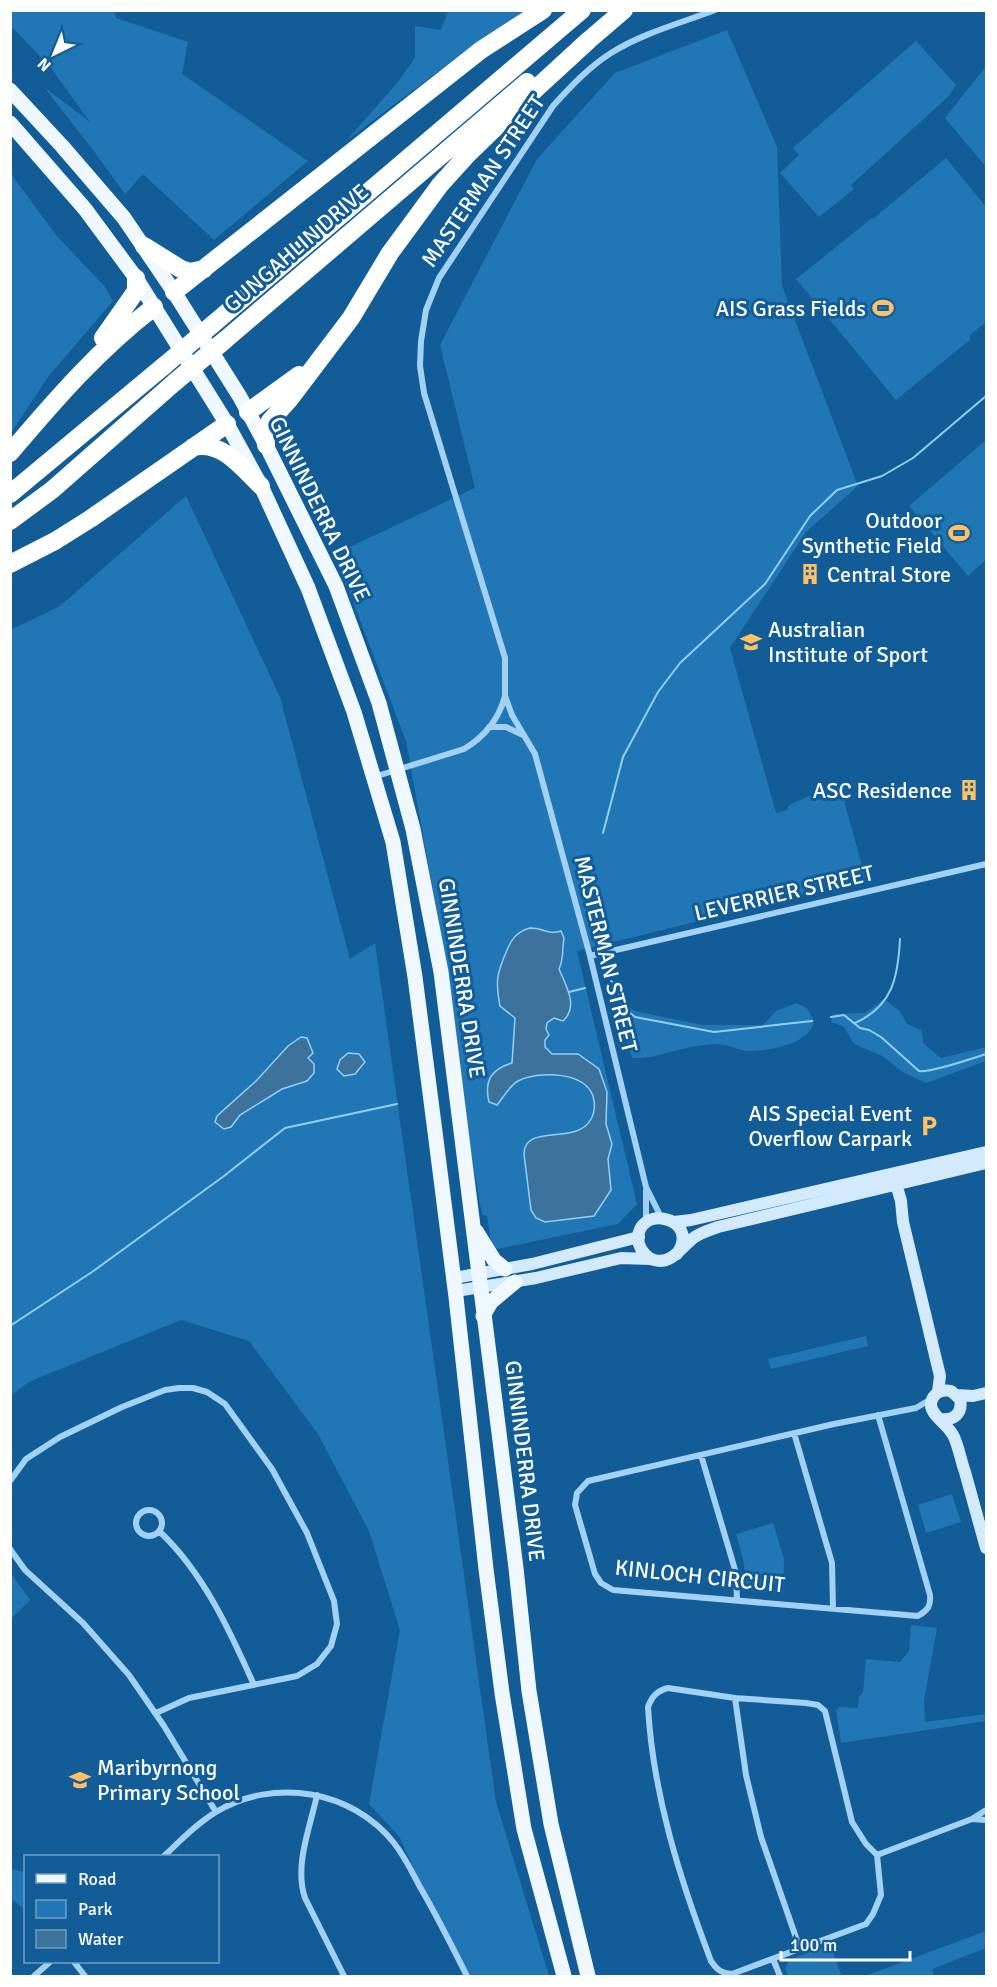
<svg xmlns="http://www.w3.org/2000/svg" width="997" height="1987" viewBox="0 0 997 1987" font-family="Signika,sans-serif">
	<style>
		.green { fill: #2176b5 }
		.water { fill: #3c729c; stroke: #95cef6; stroke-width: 1.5 }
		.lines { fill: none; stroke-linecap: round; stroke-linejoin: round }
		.stream { stroke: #95cef6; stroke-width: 2 }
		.street { stroke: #a3d1f3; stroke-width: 6 }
		.secondary { stroke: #d3eafd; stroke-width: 12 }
		.primary { stroke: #f0f8ff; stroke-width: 15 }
		.highway { stroke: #fff; stroke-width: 18 }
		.highway-bridge { stroke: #fff; stroke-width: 18 }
		.labels { text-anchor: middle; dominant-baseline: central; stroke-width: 6; stroke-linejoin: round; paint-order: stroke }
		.street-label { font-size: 22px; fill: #fff; stroke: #125d98 }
		.poi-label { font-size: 22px; fill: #fff; stroke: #125d98; text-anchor: end }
	</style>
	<rect width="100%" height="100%" fill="#125d98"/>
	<path class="green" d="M11,10L115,11L116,18L188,42L182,74L308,161L214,240L143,174L125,194L93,150L44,87L90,122L51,68L11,26Z
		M448,11H531L480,40L347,140L397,83L415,58V26L441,30Z
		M727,30L777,147L782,286L858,486L806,532L730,648L776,813L787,810L789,805L811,795L820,800L842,793L866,880L577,951L637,1204L618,1224L492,1250L487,1216L482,1215L463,1102L449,978L406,741L335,554L475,488L440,345L537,159L615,73Z
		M916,41L956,85L949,96L851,185L854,189L819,217L780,173L799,155L793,148Z
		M986,66V167L945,118Z
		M946,158L986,207V322L969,336L971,339L896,400L796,279L872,218L873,219Z
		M11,174L56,235L105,287L113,301L48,377L11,433Z
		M986,440V560L968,576L909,506Z
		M186,496L280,697L350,959L375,943L496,1802L549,1976H463L399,1836L369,1804L400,1630L369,1531L318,1434L249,1341L181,1320L31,1381L11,1395V630L60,606Z
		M884,999L900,1011L907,1024L922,1031L923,1043L941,1058L986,1047V1061L926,1083L903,1072L882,1056L854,1044L844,1027L832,1022L831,1017L834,1014L865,1013Z
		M622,1003L635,1011L702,1025H763L776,1011L796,1003L807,1008L814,1021C810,1045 768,1051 747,1051C736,1050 726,1043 715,1044C704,1045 693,1046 682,1049C664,1053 652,1059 632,1058L619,1005Z
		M866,1336L868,1346L771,1369L768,1359Z
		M952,1494L961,1522L926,1533L918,1505Z
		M773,1523L784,1559L783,1594L752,1591L746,1585L744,1563L736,1534Z
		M10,1572L30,1600L11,1619H10Z
		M911,1625L937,1628L924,1701L925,1722L986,1714V1721L841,1743L836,1710L839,1707L858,1708L859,1696L863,1692L866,1659L900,1662L909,1651Z
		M10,1869L25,1872V1910L11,1898Z
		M986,1931V1948L932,1969L934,1976H865Z
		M830,1945L842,1976H788L785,1969L789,1960Z"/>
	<path class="water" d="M530,928C545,928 547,935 561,931L564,938C562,949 564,959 559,969C566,986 579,1006 563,1021L554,1018L547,1023L546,1029L549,1035L545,1040V1047L552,1054H578L599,1069L607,1092L606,1124L612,1144L608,1159L611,1190L594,1216L545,1222L536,1218L531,1210L524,1154C524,1123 577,1146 591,1119C595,1112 595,1103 593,1096C584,1071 538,1071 518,1081C510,1085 503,1098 497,1105L489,1102C484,1081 491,1069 512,1063L515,1018L500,1006C495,980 497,973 507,950C512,938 517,932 530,928Z
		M301,1037L307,1038L313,1053L308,1058L314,1064V1073L307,1081L282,1089L240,1115L231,1127L224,1129L215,1122L217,1116L257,1080L288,1046Z
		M348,1053L359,1054L365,1062L355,1074L344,1076L337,1069L340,1060Z"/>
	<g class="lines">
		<path class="stream" d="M603,833L623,757L658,692L680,663L765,584L810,516L837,490L882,476L913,458L986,396
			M611,981L616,984L623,1007L635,1017L714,1032L812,1021
			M569,992L585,988
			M831,1017L844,1015L860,1028L869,1030L881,1037L919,1071C928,1073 974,1058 986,1054
			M855,1023C893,1006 898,977 900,939
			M10,1326L92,1272L224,1176L285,1128L397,1104"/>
		<path class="street" d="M489,727H506L523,735
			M374,777L464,749C484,737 499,719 505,696
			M590,956L986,864
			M646,1190V1222
			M661,1217L646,1187L590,956L535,754L512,715L505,696V658L424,393L420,366L421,341L426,310L439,278L553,106C571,86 589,67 611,53C643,33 681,23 715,10
			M878,1415L930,1595C931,1606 928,1610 918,1616L613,1590L601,1583L595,1574L575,1505L577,1493L588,1481L834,1424L916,1408L931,1399
			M794,1433L832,1563L833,1608
			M701,1455L736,1573L737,1600
			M10,1481L26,1459L60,1437L122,1407L165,1390L179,1388H193L207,1392L225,1404L272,1469L307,1533L334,1601L337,1624L331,1646L317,1664L297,1676L189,1698L156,1713
			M136 1523a13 13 0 1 1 26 0a13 13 0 1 1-26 0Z
			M159,1531C203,1572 230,1631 254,1685
			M10,1549L25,1570L83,1623L129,1675L164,1726L216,1812
			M668,1688L735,1698L806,1703L818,1705L825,1711L852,1822L866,1844L877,1855L881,1895L873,1914L866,1924L732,1974C721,1973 717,1970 711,1961C680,1879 653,1795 648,1707C652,1696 657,1691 668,1688Z
			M735,1698L746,1775L761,1837L800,1949
			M317,1795C310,1828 294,1866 305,1898L344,1976
			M972,1819L986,1820
			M877,1855L972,1819L986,1810
			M164,1856C180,1841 196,1824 216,1812C274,1777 352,1790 394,1843C405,1857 412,1872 420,1887C437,1916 452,1946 467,1976
			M773,1959L780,1976
			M74,1962L85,1976
			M34,1976L50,1962"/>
		<path class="secondary" d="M894,1177L901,1201L903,1222L940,1376L938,1392
			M674,1222L691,1220L986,1152
			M677,1254C703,1215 631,1203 639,1244C641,1251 647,1258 654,1260C671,1265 681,1248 692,1239C699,1233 709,1230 718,1227L986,1163
			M454,1278L532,1264L639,1237
			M456,1291L536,1278L621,1258L650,1259
			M957,1395L973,1396L986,1393
			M941,1419C954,1421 963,1413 960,1399L951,1391C942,1389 932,1393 931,1404C930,1415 949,1425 954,1437C959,1448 961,1461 965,1472C972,1497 979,1522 986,1548"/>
		<path class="primary" d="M10,90L62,146L124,218L174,292L240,397L266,445L336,586L379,703L413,829L441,972L516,1568L529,1691L551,1824L588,1976
			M10,123L85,209L136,278L227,424L261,486L308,588L354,712L393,842L415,977L434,1124L456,1297L486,1569L502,1693L524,1829L564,1976
			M476,1231L494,1260L505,1269
			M483,1316L491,1302L515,1282"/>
		<path class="highway" d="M144,246L181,269L190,272L204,269
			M174,292L481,50L543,10
			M212,325L582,10
			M103,338L136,291V278
			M225,340L527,82
			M248,412L299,375
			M266,445L265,430L270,421L289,400L351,318L390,253L440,185L468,154L528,96L589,40L624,10
			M193,447C222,440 242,468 261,486
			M10,453C55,400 99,349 154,307
			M10,494L165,365
			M10,521L52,490L175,382
			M10,564L55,541L90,519L227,424"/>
		<path class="highway-bridge" d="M165,365L212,325
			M175,382L225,340"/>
	</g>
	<defs>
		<symbol id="stadium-bare" viewBox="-9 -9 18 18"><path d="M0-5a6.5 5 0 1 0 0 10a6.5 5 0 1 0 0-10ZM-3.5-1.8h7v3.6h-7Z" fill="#ffc066" stroke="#125d98" stroke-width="2.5" paint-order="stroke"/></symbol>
		<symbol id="building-bare" viewBox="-9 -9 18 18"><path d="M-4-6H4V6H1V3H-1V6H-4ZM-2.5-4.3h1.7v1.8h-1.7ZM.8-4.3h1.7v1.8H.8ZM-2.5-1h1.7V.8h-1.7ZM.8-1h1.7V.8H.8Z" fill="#ffc066" stroke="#125d98" stroke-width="2.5" paint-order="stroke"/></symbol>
		<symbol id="university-bare" viewBox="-9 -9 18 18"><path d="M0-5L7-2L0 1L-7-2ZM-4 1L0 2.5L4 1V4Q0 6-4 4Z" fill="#ffc066" stroke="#125d98" stroke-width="2.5" paint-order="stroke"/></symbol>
		<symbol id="parking-bare" viewBox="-9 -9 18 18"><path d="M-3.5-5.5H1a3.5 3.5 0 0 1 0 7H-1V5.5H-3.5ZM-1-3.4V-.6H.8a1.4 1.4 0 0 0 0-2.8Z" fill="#ffc066" stroke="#125d98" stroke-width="2.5" paint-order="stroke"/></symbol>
		<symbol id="school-bare" viewBox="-9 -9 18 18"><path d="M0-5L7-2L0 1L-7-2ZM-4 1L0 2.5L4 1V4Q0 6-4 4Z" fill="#ffc066" stroke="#125d98" stroke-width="2.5" paint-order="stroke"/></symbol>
	</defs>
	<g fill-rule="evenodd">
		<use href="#stadium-bare" x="868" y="293" width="30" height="30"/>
		<use href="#stadium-bare" x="944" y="518" width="30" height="30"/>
		<use href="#building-bare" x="795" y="559" width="30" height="30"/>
		<use href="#university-bare" x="736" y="627" width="30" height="30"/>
		<use href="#building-bare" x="954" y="775" width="30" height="30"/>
		<use href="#parking-bare" x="914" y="1111" width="30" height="30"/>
		<use href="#school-bare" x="65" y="1765" width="30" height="30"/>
	</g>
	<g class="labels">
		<g class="street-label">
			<text transform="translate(483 181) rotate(-56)">MASTERMAN STREET</text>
			<text transform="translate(296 248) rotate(-41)">GUNGAHLIN DRIVE</text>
			<text transform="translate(320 509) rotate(64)">GINNINDERRA DRIVE</text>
			<text transform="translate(784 893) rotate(-13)">LEVERRIER STREET</text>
			<text transform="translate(606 954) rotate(76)">MASTERMAN STREET</text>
			<text transform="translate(462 978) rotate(81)">GINNINDERRA DRIVE</text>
			<text transform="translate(525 1461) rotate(83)">GINNINDERRA DRIVE</text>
			<text transform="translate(700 1576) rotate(6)">KINLOCH CIRCUIT</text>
		</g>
		<g class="poi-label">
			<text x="866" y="308">AIS Grass Fields</text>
			<text x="942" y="520">Outdoor<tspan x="942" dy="25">Synthetic Field</tspan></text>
			<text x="827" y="574" text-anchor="start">Central Store</text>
			<text x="768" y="629" text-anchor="start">Australian<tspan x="768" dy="25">Institute of Sport</tspan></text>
			<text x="952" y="790">ASC Residence</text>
			<text x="912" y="1113">AIS Special Event<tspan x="912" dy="25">Overflow Carpark</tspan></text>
			<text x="97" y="1767" text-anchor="start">Maribyrnong<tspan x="97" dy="25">Primary School</tspan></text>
		</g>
	</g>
	<rect width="997" height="1987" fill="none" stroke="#ffffff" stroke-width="24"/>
	<rect x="24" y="1855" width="195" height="108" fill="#125d98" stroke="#719ec1" stroke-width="1.5"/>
	<rect x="36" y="1874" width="30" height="9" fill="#f0f8ff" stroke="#719ec1" stroke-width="1.5"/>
	<text x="78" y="1885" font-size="18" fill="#ffffff">Road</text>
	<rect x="36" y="1900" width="30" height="18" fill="#2176b5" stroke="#719ec1" stroke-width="1.5"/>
	<text x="78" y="1915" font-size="18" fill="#ffffff">Park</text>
	<rect x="36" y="1930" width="30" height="18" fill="#3c729c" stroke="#719ec1" stroke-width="1.5"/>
	<text x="78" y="1945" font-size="18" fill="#ffffff">Water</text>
	<g transform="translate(54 54) rotate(223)" stroke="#125d98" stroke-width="4.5" paint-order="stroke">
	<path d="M0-4.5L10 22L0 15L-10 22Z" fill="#ffffff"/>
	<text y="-9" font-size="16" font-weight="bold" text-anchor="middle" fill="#ffffff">N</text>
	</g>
	<path d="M781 1951v9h129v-9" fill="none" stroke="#ffffff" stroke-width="3"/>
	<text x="790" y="1951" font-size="18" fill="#ffffff" stroke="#125d98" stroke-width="4.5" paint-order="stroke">100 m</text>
</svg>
